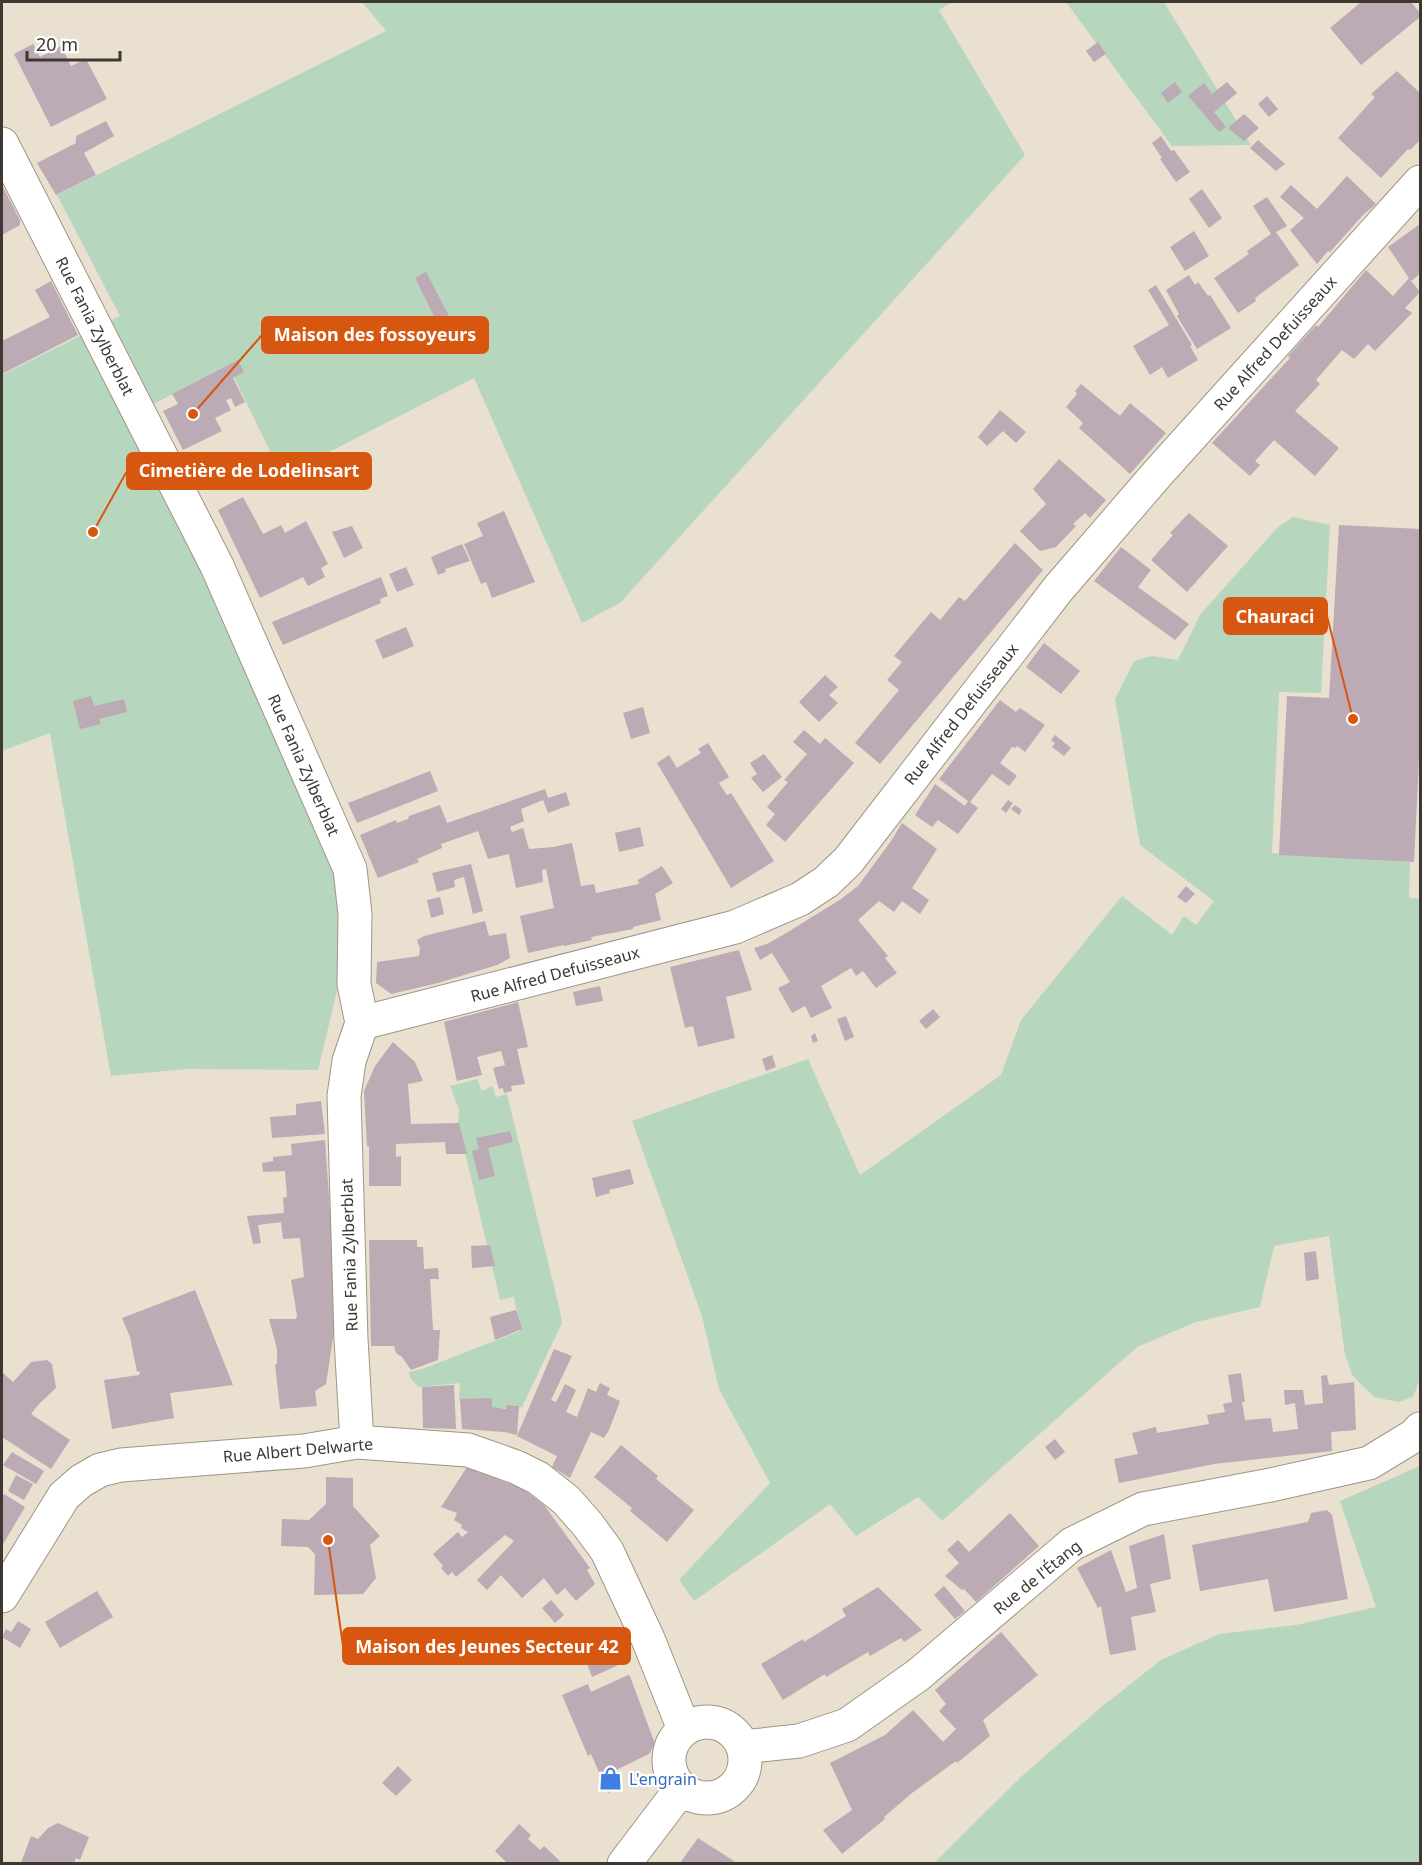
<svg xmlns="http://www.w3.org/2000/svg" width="1422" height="1865" viewBox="0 0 1422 1865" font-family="'Noto Sans',sans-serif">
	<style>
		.green { fill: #b6d6be }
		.building { fill: #bcaab4 }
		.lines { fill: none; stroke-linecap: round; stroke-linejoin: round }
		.street-casing { stroke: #9e9585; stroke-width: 35 }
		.street { stroke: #fff; stroke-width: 33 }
		.labels { text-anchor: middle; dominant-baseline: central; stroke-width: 4.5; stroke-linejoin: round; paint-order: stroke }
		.street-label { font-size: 16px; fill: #3d3932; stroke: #fff }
		.shop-label { font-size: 16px; fill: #366cbe; stroke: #fff; text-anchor: start }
		.leader { fill: none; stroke: #d75610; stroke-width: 2 }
		.callout-dot { fill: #d75610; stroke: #fff; stroke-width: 2 }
		.callout { fill: #d75610; stroke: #d75610; stroke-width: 2 }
		.callout-label { font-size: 18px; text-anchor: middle; font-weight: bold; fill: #fff }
	</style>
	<rect width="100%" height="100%" fill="#eae0cf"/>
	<path class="green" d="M362,2H952L939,10L1025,155L620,603L582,623L474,378L282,476L228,365L125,419L216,593L338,885L337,991L318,1070L187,1069L111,1076L50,733L2,751V375L120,316L57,195L386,31Z
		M1066,2H1164L1251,145L1172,146Z
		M1293,517L1330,525L1321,693L1279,692L1272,853L1410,862L1409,898H1420V1379L1413,1397L1398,1402L1374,1397L1353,1376L1345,1355L1329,1236L1274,1246L1260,1307L1196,1322L1137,1347L942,1521L918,1497L856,1536L830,1504L694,1601L679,1580L770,1483L719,1389L702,1316L632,1121L808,1059L860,1175L1001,1075L1021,1020L1122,896L1172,935L1184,916L1196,925L1214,901L1140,845L1115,699L1134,661L1152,656L1178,660L1200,615L1278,527Z
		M477,1079L482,1091L492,1086L496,1097L507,1094L560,1311L562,1323L522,1407L490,1409L491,1402L459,1399L460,1383L419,1387L410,1378L409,1372L425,1368L520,1331L514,1297L500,1300L458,1123L459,1109L450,1086Z
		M1420,1466V1863H934L1022,1776L1099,1709L1161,1660L1219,1634L1296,1625L1376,1607L1340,1501Z"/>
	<path class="building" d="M1361,2H1411L1420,13V17L1361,65L1330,28Z
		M1098,42L1106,54L1094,62L1086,51Z
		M33,44L40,57L61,46L71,66L86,59L107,99L51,127L14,54Z
		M1397,71L1420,93V140L1410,150L1408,149L1381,178L1338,138L1375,97L1371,94Z
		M1175,82L1182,92L1168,103L1161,93Z
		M1227,82L1237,93L1214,112L1226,127L1219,132L1188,96L1204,83L1212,94Z
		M1267,96L1278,109L1269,117L1258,104Z
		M1244,114L1259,128L1244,141L1228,128Z
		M106,121L114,136L84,153L96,175L56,195L37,163L76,143V136Z
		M1161,136L1171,151L1174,150L1190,172L1176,182L1160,159L1162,158L1152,143Z
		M1258,140L1285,164L1276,171L1250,148Z
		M1347,176L1376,204L1363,215L1330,252L1328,251L1317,264L1290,230L1304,218L1280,197L1291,185L1317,209Z
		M2,185L20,220V225L2,235Z
		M1202,189L1222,218L1209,228L1189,199Z
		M1267,197L1287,226L1276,232L1299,265L1255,298L1256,301L1238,313L1214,278L1249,254L1247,251L1271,234L1253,206Z
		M1420,224V274L1411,281L1420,292L1405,308L1412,313L1375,351L1368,344L1354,359L1342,350L1316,380L1320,384L1295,411L1339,448L1315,476L1274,440L1255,461L1260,465L1250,476L1212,443L1290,358L1288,356L1316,325L1318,327L1366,270L1393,296L1409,278L1388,247Z
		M1194,231L1209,256L1185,271L1170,247Z
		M426,272L449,316L437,322L415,278Z
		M1189,275L1195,285L1198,282L1208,296L1210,295L1231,328L1197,349L1177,316L1179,314L1166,290Z
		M51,281L78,335L2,374V341L50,317L35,290Z
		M1156,285L1192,345L1190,346L1198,360L1168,378L1162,367L1150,375L1133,346L1169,325L1148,290Z
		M238,360L244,372L233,378L245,402L235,407L231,398L226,400L231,410L215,418L222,431L183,450L163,411L178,404L172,394Z
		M1081,384L1120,416L1130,403L1166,433L1130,474L1079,428L1083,423L1066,407L1077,394L1075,391Z
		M1000,410L1026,432L1016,443L1003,431L987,446L978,437Z
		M1059,459L1106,500L1090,518L1085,513L1073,524L1076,526L1056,547L1040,551L1020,531L1046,504L1033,489Z
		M243,497L263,534L281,525L285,533L306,521L328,564L321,568L325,577L308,586L303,577L260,598L218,510Z
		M504,511L535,582L492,598L486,582L481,584L464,544L483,536L477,523Z
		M1189,513L1228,546L1187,592L1151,560L1173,535L1170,533Z
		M1339,525L1420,529L1419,556H1420V740L1414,862L1279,855L1287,696L1329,698Z
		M352,526L363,548L344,558L332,532Z
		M1015,543L1043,570L880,764L855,743L899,690L887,680L902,662L894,656L931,612L940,620L959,597L965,601Z
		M462,544L470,561L445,569L446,572L438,575L431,557Z
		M1121,547L1151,570L1138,587L1189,624L1175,640L1094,581Z
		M406,567L414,585L397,592L389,574Z
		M381,577L388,596L380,599L381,603L283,645L272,622Z
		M406,627L414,646L383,659L375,640Z
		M1044,643L1080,671L1061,694L1026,667Z
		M825,675L838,687L829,695L838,703L819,722L799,702Z
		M91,696L94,706L124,699L127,712L99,719L101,724L80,729L73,701Z
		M1000,700L1016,712L1020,708L1045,725L1025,752L1017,746L1015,748L1012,747L1000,763L1017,776L1009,786L992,774L970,802L978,808L958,834L938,820L932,827L915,815L935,784L965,806L968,801L939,779Z
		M643,707L650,733L631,739L623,713Z
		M804,730L820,744L825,738L854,763L785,842L766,825L775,814L767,807L788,782L784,780L807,754L793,742Z
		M1055,735L1071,748L1064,756L1052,747L1055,743L1051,740Z
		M708,743L729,777L719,783L727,795L731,793L774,861L731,888L657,763L669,755L677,768L701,753L698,749Z
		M764,754L782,777L763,792L751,778L757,774L750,763Z
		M430,771L438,791L357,823L348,803Z
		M545,789L548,798L566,792L570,805L548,813L543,800L521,809L524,821L510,827L512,832L523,828L529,849L553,847L572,843L581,886L594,884L596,893L639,884L638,880L662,866L673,883L655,894L661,920L633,927V929L591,937L592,940L564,946V945L528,953L520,916L554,908L546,869L542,870L543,882L516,888L509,854L488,859L478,831L441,844L442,848L417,859L419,862L378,878L360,835L396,820L397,823L408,819L409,816L440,805L447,823Z
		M1008,800L1013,803L1006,813L1001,809Z
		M1015,805L1022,810L1019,815L1011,809Z
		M902,823L937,849L912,888L929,900L920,914L902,901L894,912L879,901L858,920L888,956L885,958L897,973L876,988L863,971L856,976L851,968L821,986L832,1008L811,1018L805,1006L792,1013L778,988L790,982L772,953L760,960L754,948L767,944L788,932L841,899L858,886L891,841Z
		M640,827L644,846L619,852L615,833Z
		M471,864L483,911L473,914L464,877L454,880L455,887L437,892L432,873Z
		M1186,886L1195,894L1186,903L1177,897Z
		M440,897L444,914L431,918L427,900Z
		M485,921L489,936L506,933L510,958L497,965L438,983L391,994L376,983L377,962L419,956L420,949L417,940L424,936Z
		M739,950L752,990L726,997L735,1038L698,1047L693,1026L685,1028L670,967Z
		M600,986L603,1001L576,1006L573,992Z
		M518,1002L528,1047L517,1049L525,1084L511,1086L512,1091L504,1093L503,1088L499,1089L493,1068L505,1065L501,1051L477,1057L482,1075L457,1081L444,1022Z
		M933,1009L940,1017L926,1029L919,1021Z
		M846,1016L854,1037L845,1041L837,1019Z
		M815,1033L818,1041L813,1043L811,1036Z
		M393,1042L415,1062L423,1081L408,1084L411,1124L459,1123L467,1154H446L445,1142L396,1144V1157L401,1156V1186H369V1146H367L364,1091L375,1066Z
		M772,1055L776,1067L766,1071L762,1059Z
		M321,1101L325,1134L272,1138L270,1117L296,1115V1104Z
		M510,1131L513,1142L488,1148L495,1176L479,1180L472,1151L479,1149L476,1138Z
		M325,1140L337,1312L326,1384L315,1391L317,1406L280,1409L275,1364H277V1349L269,1319H296L297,1315L291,1280L304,1277L300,1238L283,1239L281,1222L258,1225L261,1243L253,1244L247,1216L284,1213L283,1198L287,1197L285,1171L263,1172L262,1163L273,1161V1157L292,1155L291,1144Z
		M630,1169L634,1184L609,1190L610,1193L596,1197L592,1178Z
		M369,1240H417V1247H423L424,1269L438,1268L439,1279H430L433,1330H440L438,1360L411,1370L402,1357L396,1353L394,1346H371Z
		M490,1245L495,1266L472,1268L471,1246Z
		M1316,1251L1319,1279L1306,1281L1304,1253Z
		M195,1290L233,1385L170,1393L174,1418L112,1429L104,1380L139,1375L140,1371L137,1372L130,1337L122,1318Z
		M516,1310L522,1329L495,1340L490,1317Z
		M554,1349L572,1356L551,1400L556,1402L565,1384L576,1390L566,1412L577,1417L588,1388L596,1392L600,1383L610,1388L607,1395L620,1401L609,1430L604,1438L591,1432L570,1478L552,1467L557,1456L517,1436Z
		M47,1360L52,1364L56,1388L39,1404L31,1414L70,1440L51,1469L2,1437V1372L13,1382L31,1362Z
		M1241,1373L1245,1402H1242L1245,1420L1271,1418L1273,1432L1298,1429L1295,1403L1285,1405L1284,1390H1303L1305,1405L1323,1403L1321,1376L1327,1375L1329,1385L1354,1382L1356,1430L1331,1432L1332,1451L1214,1464L1119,1483L1114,1459L1138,1454L1132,1433L1156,1427L1157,1433L1209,1424L1207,1415L1225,1412L1223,1404L1232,1402L1228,1375Z
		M454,1385L456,1429L423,1428L422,1387Z
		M492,1398V1407L506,1409V1405L519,1406L517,1435L504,1432L462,1429L460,1399Z
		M1055,1439L1065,1452L1055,1460L1045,1447Z
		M621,1445L658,1476L656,1479L694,1510L667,1542L630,1511L632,1508L594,1477Z
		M12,1452L44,1471L36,1484L3,1465Z
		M467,1467L523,1489L544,1505L590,1568L587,1570L595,1584L576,1601L565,1588L557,1595L544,1578L522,1598L501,1575L487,1590L477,1580L514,1541L505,1535L456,1577L452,1572L448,1576L441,1568L443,1566L433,1554L458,1532L462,1537L468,1532L461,1528L462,1525L454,1520L457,1513L441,1507Z
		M16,1475L33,1484L24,1500L8,1491Z
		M326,1477L353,1478V1506L380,1536L370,1545L376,1578L363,1594L314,1595L315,1554L308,1547L281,1546L282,1519L309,1520L326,1504Z
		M4,1494L25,1507L2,1546V1497Z
		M1327,1510L1332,1515L1348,1599L1274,1612L1268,1579L1200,1591L1192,1545L1308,1522L1311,1513Z
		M1010,1513L1039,1546L976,1602L964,1589L962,1590L945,1576L959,1563L947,1550L958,1540L969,1552Z
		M1164,1534L1171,1579L1150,1584L1156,1612L1131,1617L1136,1650L1110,1655L1101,1606L1098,1608L1077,1568L1111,1550L1126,1592L1137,1588L1129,1546Z
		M944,1586L965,1611L955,1619L934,1595Z
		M878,1587L922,1630L904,1642L901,1638L870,1656L868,1652L826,1677L825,1674L783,1700L761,1664L803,1639L804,1642L846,1616L842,1609Z
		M97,1591L113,1617L60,1648L45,1622Z
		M551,1600L564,1615L555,1623L542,1608Z
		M18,1621L31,1629L20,1648L2,1637L6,1629L11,1632Z
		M611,1626L623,1663L592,1677L584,1656L589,1654L584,1641Z
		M367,1628L374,1636L370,1640L362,1632Z
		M1001,1632L1038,1675L983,1720L990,1736L957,1763L956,1761L912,1793L884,1817L885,1819L842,1854L823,1830L852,1810L830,1763L885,1735L913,1710L943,1742L956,1729L939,1711L946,1704L935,1690Z
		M628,1675L630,1676L655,1744L649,1754L614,1771L621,1787L608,1793L591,1754L588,1756L562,1695L588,1684L591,1692Z
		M398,1766L412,1780L396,1796L382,1783Z
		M58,1823L89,1837L80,1860L76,1858L74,1863H21L31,1836L38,1839L48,1828Z
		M519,1824L531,1835L528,1839L540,1850L544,1846L560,1861L558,1863H507L495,1851Z
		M698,1838L737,1863H680Z"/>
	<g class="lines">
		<defs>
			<path id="street" d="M2,144L217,566L350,869L355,914L354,984L362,1023L349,1061L344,1096L351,1339L357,1442
				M362,1023L735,927L800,899L826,882L848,861L1058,589L1158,473L1420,182
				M2,1596L64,1496L81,1481L100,1470L121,1465L304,1451L357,1442L468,1450L516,1467L538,1478L566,1500L588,1525L607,1551L648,1639L684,1729
				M669 1760a38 38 0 1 1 76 0a38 38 0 1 1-76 0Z
				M743,1747L799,1741L847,1725L918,1675L1072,1544L1143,1509L1271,1485L1369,1463L1415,1435L1420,1429
				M624,1864L681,1789"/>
		</defs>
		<use href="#street" class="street-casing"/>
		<use href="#street" class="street"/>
	</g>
	<defs>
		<symbol id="shop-bare" viewBox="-9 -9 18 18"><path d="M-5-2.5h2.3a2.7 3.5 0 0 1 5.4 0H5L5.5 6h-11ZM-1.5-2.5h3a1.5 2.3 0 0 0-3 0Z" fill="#3f7fe0" stroke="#fff" stroke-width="2.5" paint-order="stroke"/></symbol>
	</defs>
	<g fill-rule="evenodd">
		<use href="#shop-bare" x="594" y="1762" width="33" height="33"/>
	</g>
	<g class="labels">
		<g class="street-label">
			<text transform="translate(95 326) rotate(63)">Rue Fania Zylberblat</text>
			<text transform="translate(1275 343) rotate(-48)">Rue Alfred Defuisseaux</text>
			<text transform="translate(961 714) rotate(-52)">Rue Alfred Defuisseaux</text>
			<text transform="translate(304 765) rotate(66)">Rue Fania Zylberblat</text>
			<text transform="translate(555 974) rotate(-15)">Rue Alfred Defuisseaux</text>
			<text transform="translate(349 1255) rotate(-92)">Rue Fania Zylberblat</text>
			<text transform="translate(298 1450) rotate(-5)">Rue Albert Delwarte</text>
			<text transform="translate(1037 1577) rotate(-39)">Rue de l'Étang</text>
		</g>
		<g class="shop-label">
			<text x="629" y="1779">L'engrain</text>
		</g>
	</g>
	<path class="leader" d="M193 414L262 335M93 532L127 471M1353 719L1327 616M328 1540L343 1646"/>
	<g class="callout-dot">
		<circle cx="193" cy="414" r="6"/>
		<circle cx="93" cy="532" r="6"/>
		<circle cx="1353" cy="719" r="6"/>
		<circle cx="328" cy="1540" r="6"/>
	</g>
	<g class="callout">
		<rect x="262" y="317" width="226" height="36" rx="6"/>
		<rect x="127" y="453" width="244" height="36" rx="6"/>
		<rect x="1224" y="598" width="103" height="36" rx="6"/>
		<rect x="343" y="1628" width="287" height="36" rx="6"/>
	</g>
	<g class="callout-label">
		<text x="375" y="341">Maison des fossoyeurs</text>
		<text x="249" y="477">Cimetière de Lodelinsart</text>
		<text x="1275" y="623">Chauraci</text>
		<text x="487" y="1653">Maison des Jeunes Secteur 42</text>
	</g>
	<rect width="1422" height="1865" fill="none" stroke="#3d3932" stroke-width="6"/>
	<path d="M27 51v9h93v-9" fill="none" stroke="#3d3932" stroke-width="3"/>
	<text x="36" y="51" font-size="18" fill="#3d3932" stroke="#ffffff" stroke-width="4.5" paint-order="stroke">20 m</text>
</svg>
